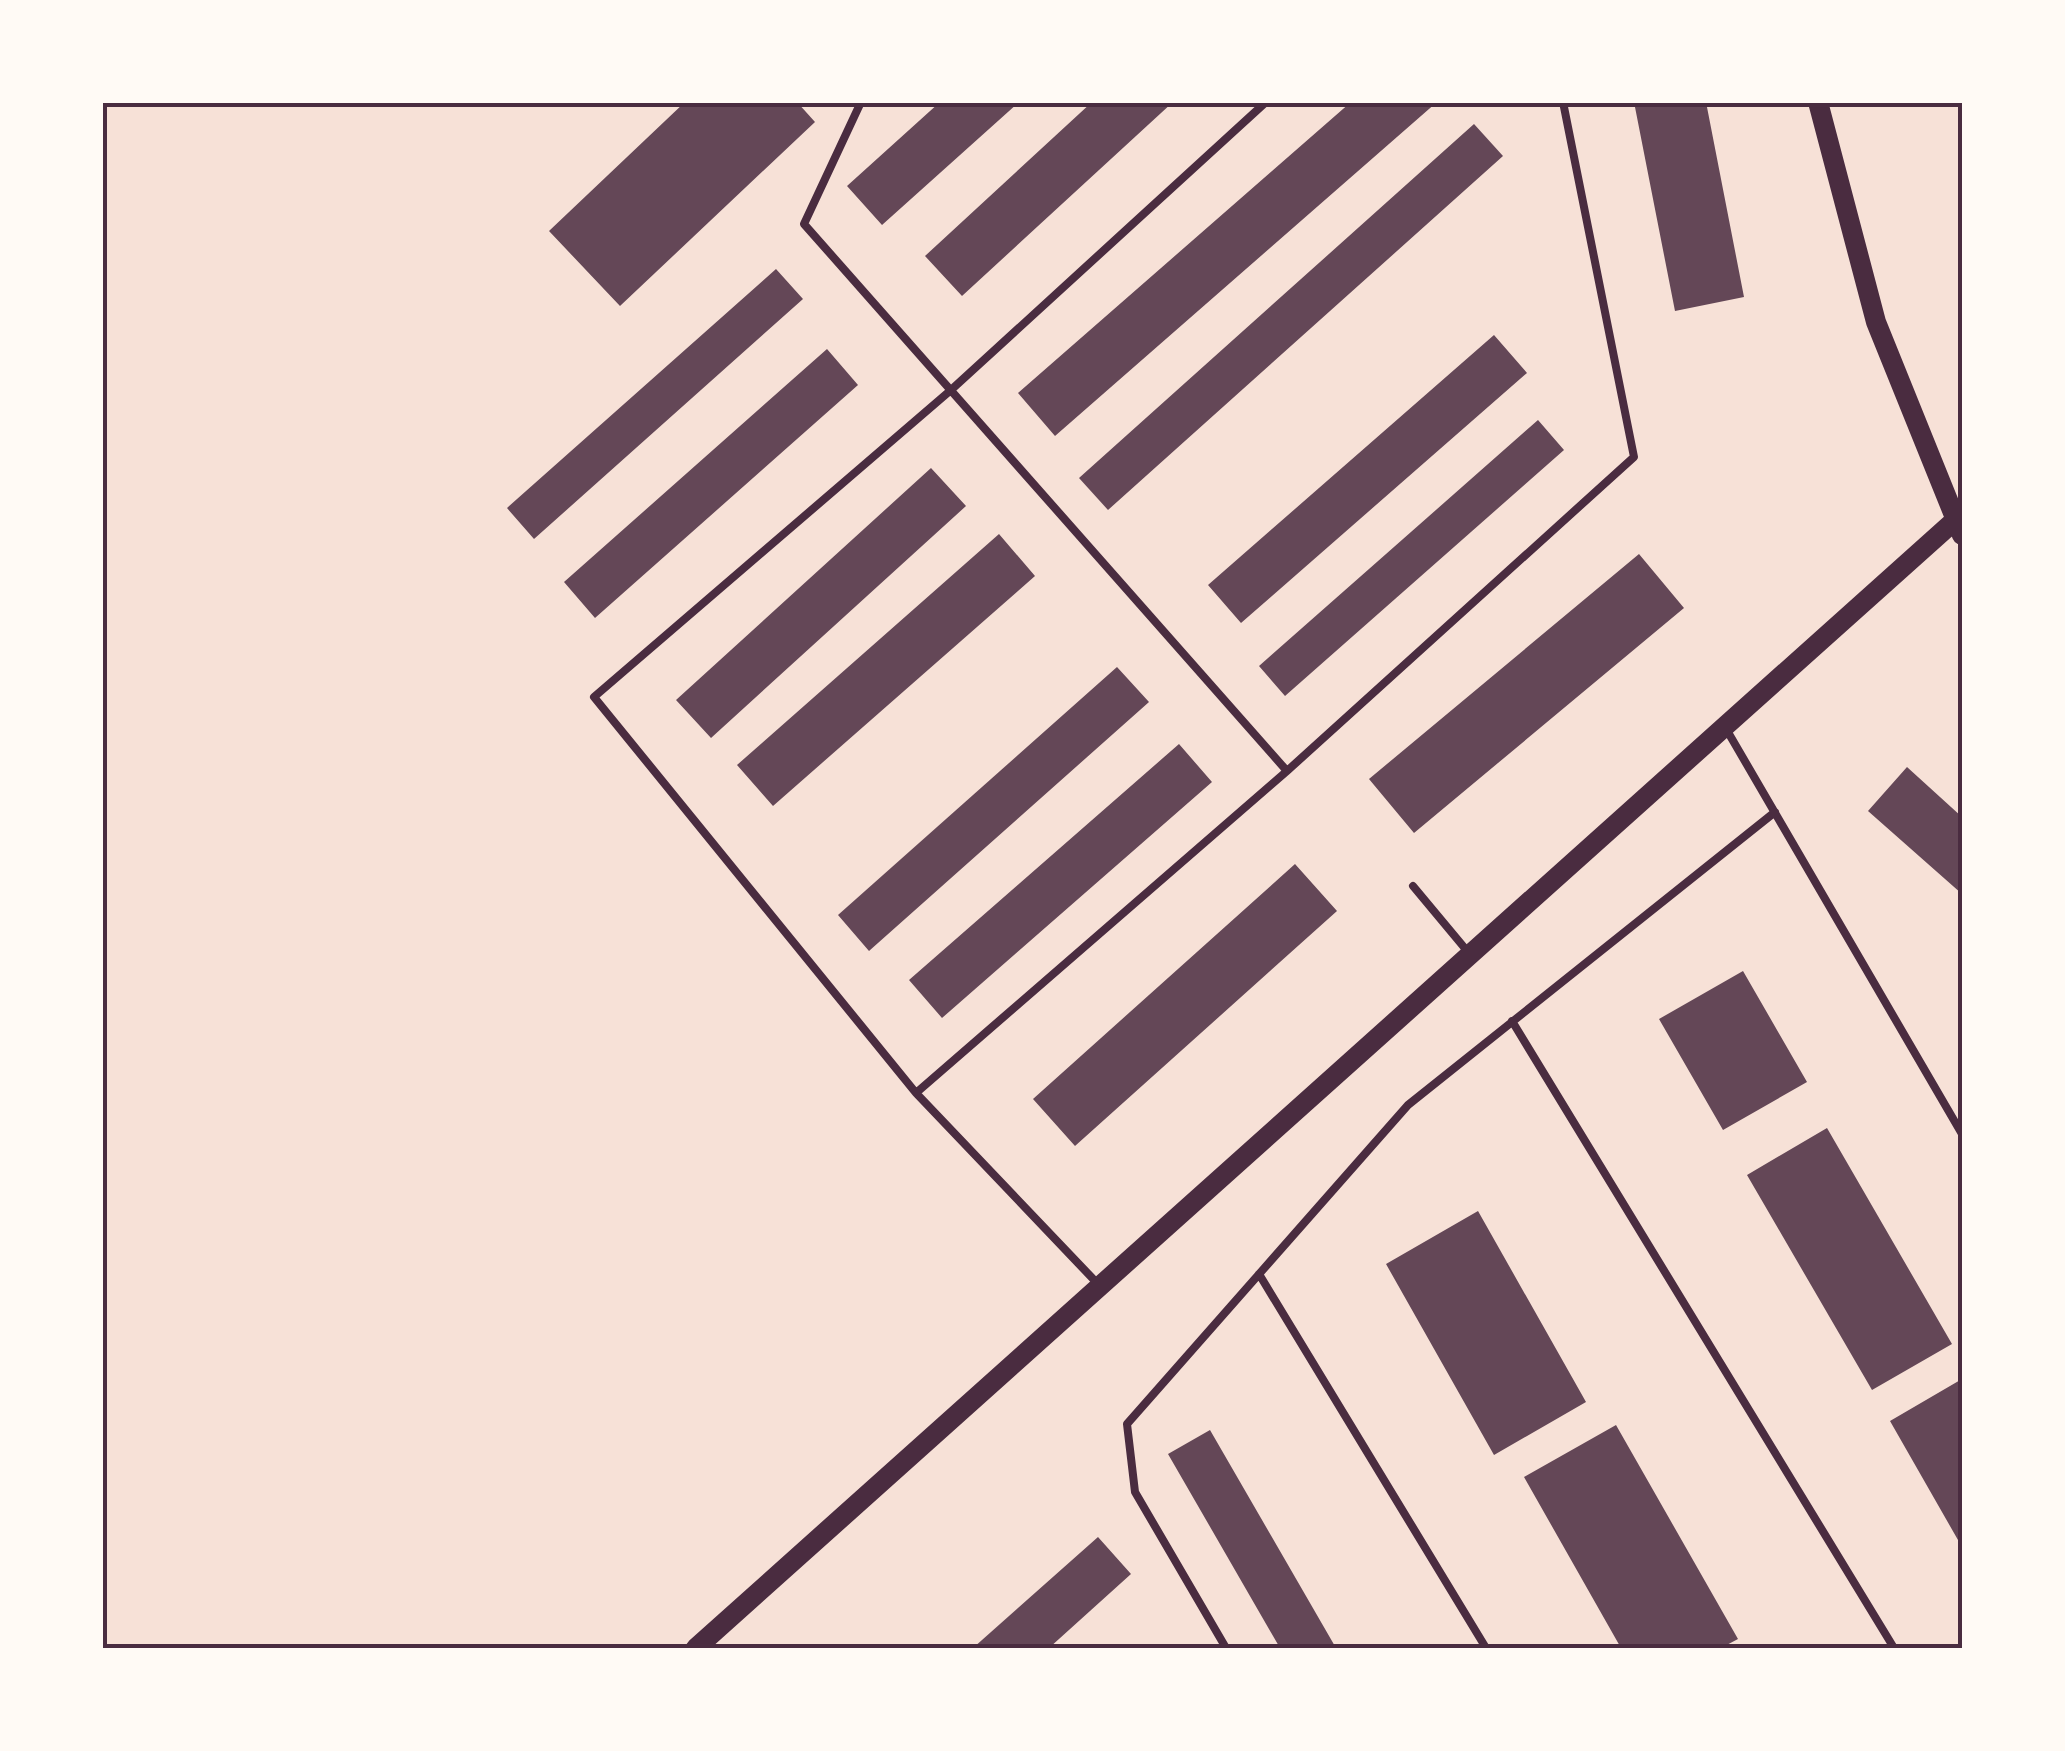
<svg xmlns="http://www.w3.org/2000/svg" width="2065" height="1751" viewBox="0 0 2065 1751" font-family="'Fira Sans',sans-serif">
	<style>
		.building { fill: #644757 }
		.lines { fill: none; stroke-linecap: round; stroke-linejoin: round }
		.service { stroke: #4a2c40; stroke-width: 8 }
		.secondary { stroke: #4a2c40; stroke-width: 20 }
		.neatline { fill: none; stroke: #4a2c40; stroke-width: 4 }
	</style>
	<rect width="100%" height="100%" fill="#f7e1d7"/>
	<path class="building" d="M685,102H797L815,122L620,306L549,231Z
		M940,102H1019L882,225L847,186Z
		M1092,102H1173L962,296L925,256Z
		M1351,102H1437L1055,436L1018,393Z
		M1634,102H1706L1744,297L1675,311Z
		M1474,124L1503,156L1108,510L1079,478Z
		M776,269L803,299L534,539L507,508Z
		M1494,335L1527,373L1241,623L1208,585Z
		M827,349L858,385L595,618L564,582Z
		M1538,420L1564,450L1285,696L1259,666Z
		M931,468L966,506L711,738L676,700Z
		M999,534L1035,576L773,806L737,765Z
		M1639,554L1684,608L1414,833L1369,779Z
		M1117,667L1149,702L869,951L838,915Z
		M1179,744L1212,782L942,1018L909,980Z
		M1907,767L1962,817V894L1868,811Z
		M1295,864L1337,911L1075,1146L1033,1099Z
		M1743,971L1807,1082L1723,1130L1659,1019Z
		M1827,1128L1952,1344L1872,1390L1747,1175Z
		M1478,1211L1586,1402L1494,1455L1386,1264Z
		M1962,1379V1547L1890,1421Z
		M1616,1425L1738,1639L1721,1648H1621L1524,1477Z
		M1210,1430L1336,1648H1280L1168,1454Z
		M1098,1537L1131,1574L1049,1648H973Z"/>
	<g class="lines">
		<path class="service" d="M861,102L804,224L1287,771
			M1725,727L1962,1134
			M1413,886L1468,952
			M1512,1021L1894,1648
			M916,1093L594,697L951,390L1266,102
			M1259,1274L1486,1648
			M1097,1283L916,1093L1287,771L1634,457L1563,102
			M1226,1648L1135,1492L1127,1424L1408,1105L1775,812"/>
		<path class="secondary" d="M1818,102L1876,322L1962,535
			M696,1648L1962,514"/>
	</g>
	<rect width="2065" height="1751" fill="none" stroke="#fffaf5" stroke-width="210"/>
	<rect x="105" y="105" width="1855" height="1541" class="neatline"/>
</svg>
